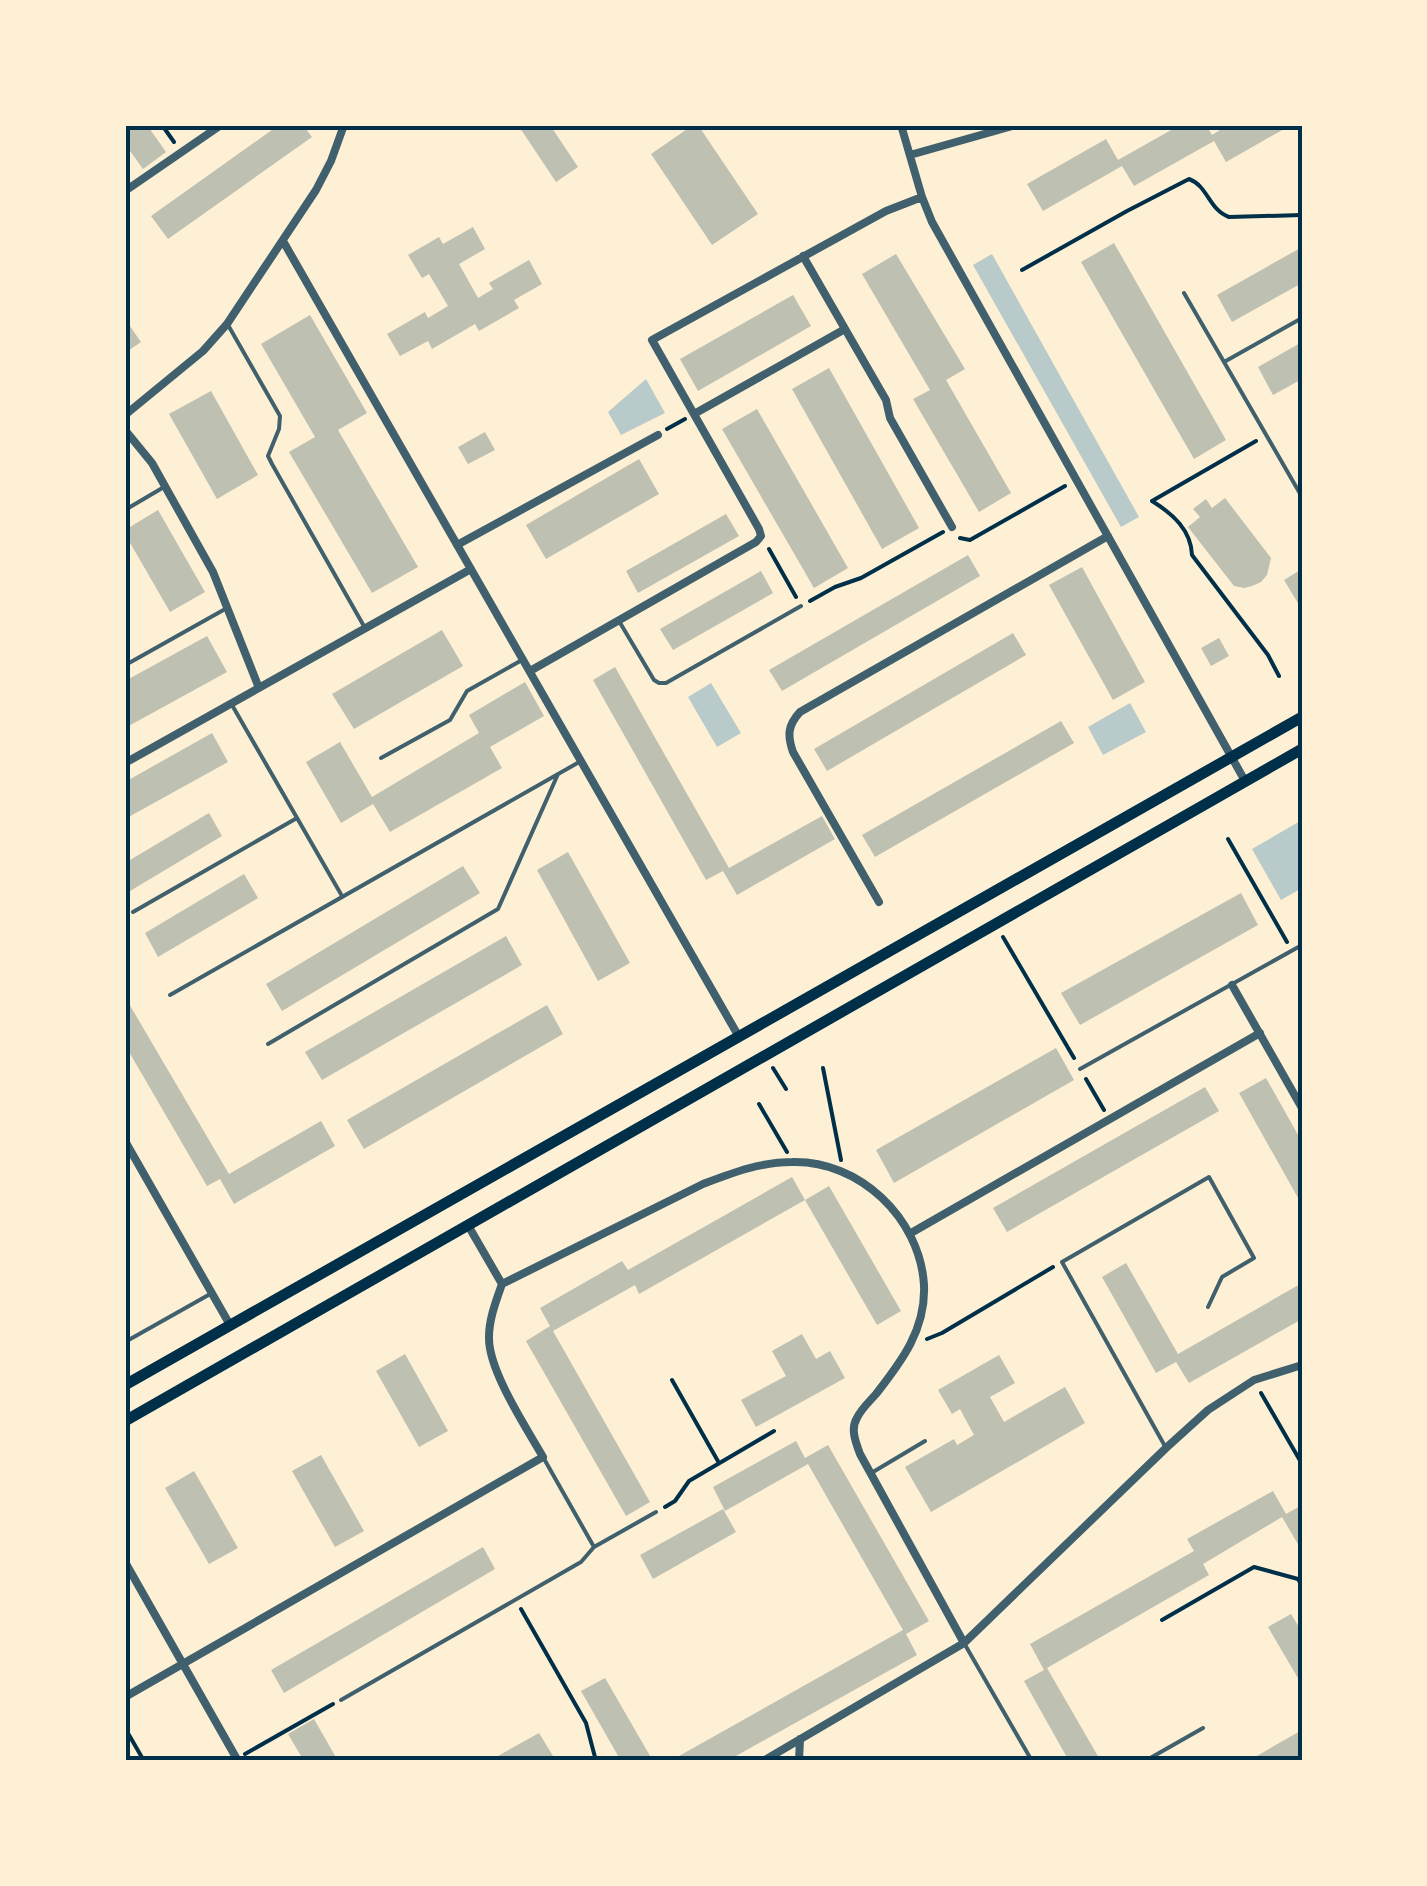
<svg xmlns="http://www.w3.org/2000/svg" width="1427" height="1886" viewBox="0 0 1427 1886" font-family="'Space Grotesk',sans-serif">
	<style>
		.green { fill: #b9caca }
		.building { fill: #bec0b2 }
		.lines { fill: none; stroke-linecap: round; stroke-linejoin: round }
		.path { stroke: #003049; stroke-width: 4 }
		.service { stroke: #3f606c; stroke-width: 4 }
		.minor { stroke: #3f606c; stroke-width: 8 }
		.secondary { stroke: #003049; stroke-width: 11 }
		.neatline { fill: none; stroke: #003049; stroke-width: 4 }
	</style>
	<rect width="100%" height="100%" fill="#fdf0d5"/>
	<path class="green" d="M992,254L1139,517L1121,527L973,265Z
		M646,379L665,413L621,435L608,412Z
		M711,683L741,733L717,747L688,697Z
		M1130,703L1146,732L1103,755L1088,727Z
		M1302,820V888L1281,900L1252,849Z"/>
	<path class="building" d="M125,125H147L166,152L143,169L125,144Z
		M279,125H303L312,137L168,239L151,216Z
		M518,125H550L578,167L556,182Z
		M693,125H698L758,214L712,245L651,154Z
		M1180,125H1206L1212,135L1228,125H1291L1226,162L1214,141L1134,186L1122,166L1043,211L1027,184L1106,139L1118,160Z
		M473,227L485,249L459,264L478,298L493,289L489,283L529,260L542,284L514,300L519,308L479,331L475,324L432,349L428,341L400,356L387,334L425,312L428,318L448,306L429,274L422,278L408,255L439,237L443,244Z
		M1114,243L1226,440L1194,459L1081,262Z
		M1302,247V283L1232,322L1217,295Z
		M896,254L965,369L946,380L1011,493L979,512L913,399L930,390L862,274Z
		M793,295L811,326L698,391L680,359Z
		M310,315L367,413L338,430L418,567L372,593L289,452L315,437L261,344Z
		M125,319L141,342L128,351L125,348Z
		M1302,342V379L1273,395L1258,367Z
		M829,368L919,528L882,549L792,389Z
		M211,391L258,475L217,499L169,414Z
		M757,409L848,568L814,588L722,429Z
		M485,432L495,450L468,464L458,447Z
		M639,459L659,494L546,559L526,525Z
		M1225,498L1271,558L1267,575L1261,582L1252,586L1244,588L1234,586L1188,527L1200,517L1193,509L1206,499L1212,508Z
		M158,510L205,592L170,612L125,534V530Z
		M726,514L739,536L638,593L626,571Z
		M968,555L980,576L782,691L769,670Z
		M1082,567L1145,682L1113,700L1049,585Z
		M1302,569V610L1284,580Z
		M761,571L773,593L673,650L660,629Z
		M442,630L463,666L354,729L332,694Z
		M1013,633L1026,655L827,771L814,749Z
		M207,636L227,672L125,728V681Z
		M1219,638L1229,656L1211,666L1201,648Z
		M615,667L729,868L822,816L835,839L737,895L723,871L706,880L593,680Z
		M525,682L544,716L490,747L502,768L390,832L373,804L341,823L306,762L340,742L372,797L479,733L469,715Z
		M1061,721L1074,743L875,857L862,835Z
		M212,733L228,762L125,819V782Z
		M209,813L222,836L125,894V863Z
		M568,852L630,963L598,981L537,870Z
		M463,866L480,893L282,1011L266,984Z
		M244,874L258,898L158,957L145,933Z
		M1241,893L1258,925L1080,1025L1061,993Z
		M506,936L522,965L322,1080L305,1052Z
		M125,997L229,1174L321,1121L335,1146L234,1204L220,1179L207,1186L125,1045Z
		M547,1005L563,1034L364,1149L347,1120Z
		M1056,1048L1074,1080L894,1183L876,1150Z
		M1266,1078L1302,1142V1205L1239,1093Z
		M1205,1087L1219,1111L1007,1232L993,1208Z
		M792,1177L805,1200L639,1294L635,1285L553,1331L650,1502L626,1516L526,1341L550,1326L540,1308L622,1261L628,1270Z
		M829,1186L901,1311L877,1325L805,1200Z
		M1126,1263L1178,1354L1302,1283V1319L1189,1383L1176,1362L1156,1373L1102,1277Z
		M802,1334L816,1359L830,1351L845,1378L756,1427L741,1400L786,1376L772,1351Z
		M405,1354L448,1431L419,1447L376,1371Z
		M999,1355L1015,1383L990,1397L1004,1422L1065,1387L1085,1423L931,1512L905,1467L954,1439L957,1445L974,1435L960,1409L952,1414L938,1390Z
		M796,1441L805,1458L828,1445L929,1621L906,1634L917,1655L727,1761H670L903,1630L808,1464L725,1511L713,1487Z
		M321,1455L364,1531L335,1547L292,1471Z
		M194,1471L238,1548L209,1564L165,1488Z
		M1273,1491L1286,1514L1302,1505V1551L1282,1517L1203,1564L1209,1575L1047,1668L1099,1758L1094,1761H1069L1024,1681L1044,1670L1030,1644L1194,1551L1187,1539Z
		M723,1509L736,1532L653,1579L640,1555Z
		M483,1547L495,1569L284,1693L271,1670Z
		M1291,1614L1302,1632V1685L1268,1627Z
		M605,1678L653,1761H621L581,1691Z
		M314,1719L338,1761H304L288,1734Z
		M1302,1730V1759L1298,1761H1248Z
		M539,1733L553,1756L545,1761H489Z"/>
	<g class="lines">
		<path class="path" d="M162,125L174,142
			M1022,270L1127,211L1189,179C1208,186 1209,210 1229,217L1302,215
			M667,429L685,419
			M1256,441L1152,501C1173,514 1191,530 1192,555L1268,655L1279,676
			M960,538L970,540L1065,486
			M769,549L796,597
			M810,601L835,587L861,578L943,532
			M1228,839L1287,942
			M1003,937L1074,1058
			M773,1068L786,1089
			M823,1068L841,1160
			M1086,1079L1104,1110
			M759,1104L787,1152
			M927,1339L942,1333L1053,1267
			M672,1380L719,1463
			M1261,1393L1302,1464
			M665,1507L675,1501L689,1481L774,1431
			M521,1609L586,1723L596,1761
			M1162,1620L1254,1567L1298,1579L1302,1586
			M125,1728L144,1761
			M245,1754L333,1704"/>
		<path class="service" d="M1184,293L1224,362
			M1302,318L1224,362L1302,497
			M228,325L280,416L279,429L268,456L272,464L365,628
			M125,510L164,487
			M619,621L654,680L659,683H666L801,606
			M125,657L129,663L227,608
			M232,705L342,896
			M381,758L450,720L467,691L522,660
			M133,912L297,818
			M170,995L581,761
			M268,1044L498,909L558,774
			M1080,1069L1302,945
			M125,1342L212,1293
			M1166,1448L1062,1262L1209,1177L1254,1258L1222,1277L1208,1307
			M543,1457L594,1547L656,1512
			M873,1472L925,1441
			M964,1643L1032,1761
			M341,1700L581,1562L594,1547
			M1145,1761L1203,1728"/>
		<path class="minor" d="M901,125L922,197L932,222L1245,781
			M910,155L1016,125
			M125,191L221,125
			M283,241L739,1037
			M803,256L886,400L890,418L952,527
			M694,414L845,329
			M125,415L203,351L227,324L316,190L331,161L344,125
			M125,430L152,463L213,572L259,688
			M457,545L658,435
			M530,671L756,542L761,536L759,529L652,340L886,211L922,197
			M125,763L471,569
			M879,902L793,752C787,735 788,725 800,712L1108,536
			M1232,985L1302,1108
			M125,1141L230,1325
			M911,1233L1260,1033
			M502,1284L703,1184C732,1173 760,1162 792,1162C859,1160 920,1218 924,1285C926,1329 902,1361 876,1394C870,1401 861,1409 857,1418C850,1429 856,1443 860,1454L964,1643
			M125,1562L238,1761
			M125,1697L543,1457C526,1427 488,1370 489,1337C489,1319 496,1301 502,1284L469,1227
			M763,1761L964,1643L1166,1448L1208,1410L1254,1380L1302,1365
			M799,1761L800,1739"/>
		<path class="secondary" d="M125,1385L1302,717
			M125,1421L1302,749"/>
	</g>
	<rect width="1427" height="1886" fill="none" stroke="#fdf0d5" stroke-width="255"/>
	<rect x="128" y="128" width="1172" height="1630" class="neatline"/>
</svg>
